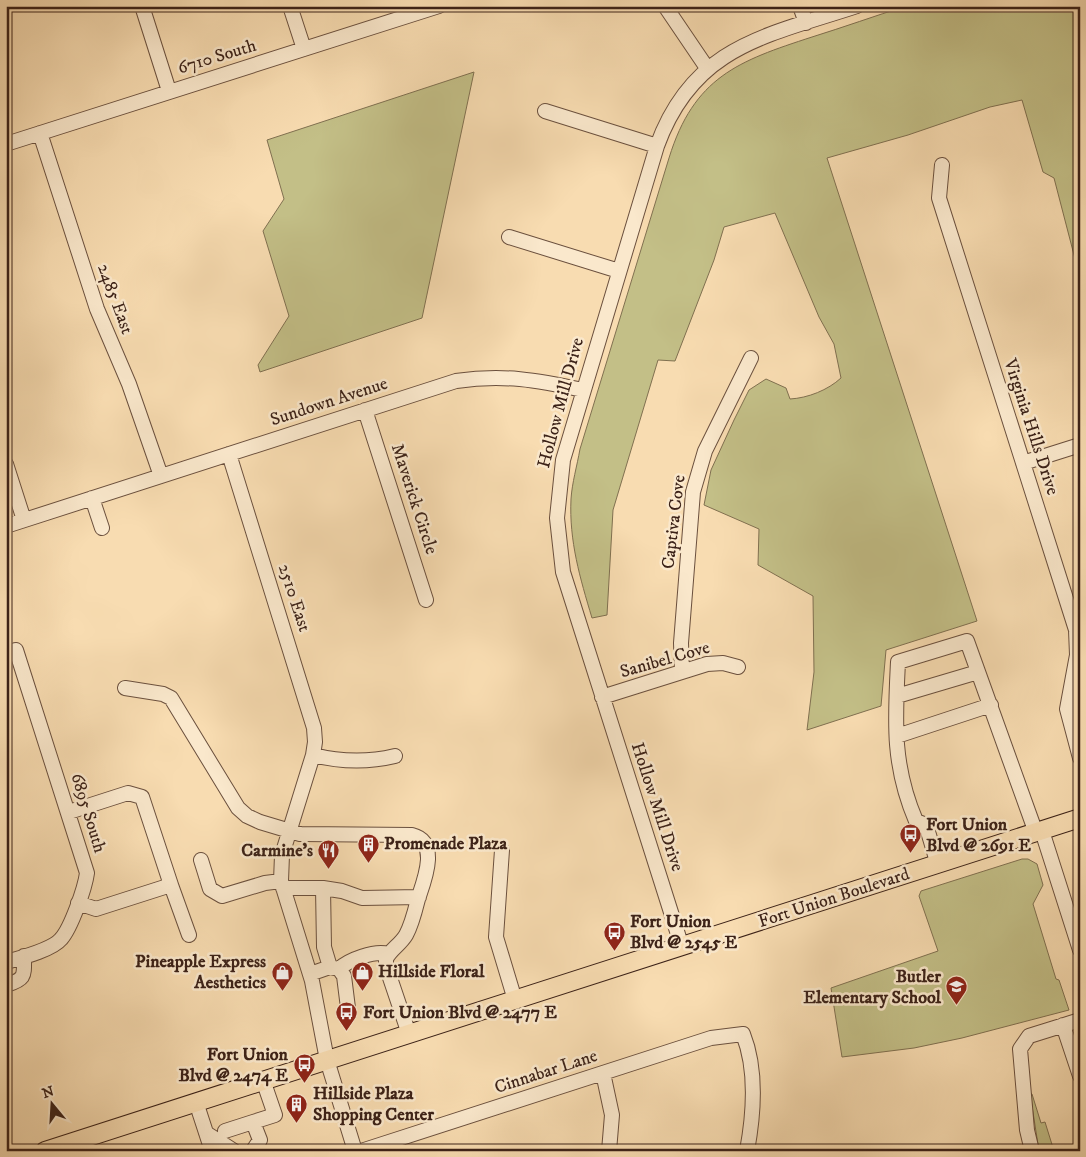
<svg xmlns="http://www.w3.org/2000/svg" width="1086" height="1157" viewBox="0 0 1086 1157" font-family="'IM FELL DW Pica',serif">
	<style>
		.green { fill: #c3bf87; stroke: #807050 }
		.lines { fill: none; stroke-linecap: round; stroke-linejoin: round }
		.minor-casing { stroke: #6b503e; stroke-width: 16 }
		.major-casing { stroke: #3c2218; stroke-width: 20 }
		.minor { stroke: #fae8cc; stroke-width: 14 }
		.major { stroke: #f8dcb1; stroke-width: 18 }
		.labels { text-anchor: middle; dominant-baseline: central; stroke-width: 5; stroke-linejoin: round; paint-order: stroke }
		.street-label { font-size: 18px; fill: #3c2218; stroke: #fae8cc }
		.poi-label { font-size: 18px; font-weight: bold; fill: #3c2218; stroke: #fae8cc; text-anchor: start }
	</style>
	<rect width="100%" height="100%" fill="#f8dcb1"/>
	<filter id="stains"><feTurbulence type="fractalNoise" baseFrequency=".004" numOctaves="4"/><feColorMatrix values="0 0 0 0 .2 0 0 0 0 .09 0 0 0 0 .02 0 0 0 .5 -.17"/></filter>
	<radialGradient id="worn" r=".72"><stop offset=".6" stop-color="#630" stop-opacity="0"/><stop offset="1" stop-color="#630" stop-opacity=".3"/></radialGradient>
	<path class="green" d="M906,6H1080V278L1054,178L1043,172L1022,100L990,107L908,135L827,158L977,621L886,650L881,706L807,730L814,672L813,596L758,565L759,529L704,505L711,470L734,420L749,390L766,379L786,388L790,399C808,398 828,390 841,378L834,344L819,317L775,213L724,227L714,260L675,361L658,360L613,510L607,615L592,618C580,578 569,541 571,499C572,483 577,466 580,449L669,158C694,77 738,61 812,37C844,27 875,16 906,6Z
		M474,72L422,318L260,372L258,365L289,316L263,231L284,199L267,140Z
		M1022,859H1028L1037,864L1043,885L1033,904L1056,979L1059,980L1069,1010L962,1038L914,1048L842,1057L831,988L938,951L919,896L921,891Z
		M1030,1093L1032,1094L1041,1123L1045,1122L1054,1151H1039Z"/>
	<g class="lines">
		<defs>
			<path id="minor" d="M142,6L169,91
				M290,6L304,49
				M665,6L707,68
				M800,6L806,23
				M545,111L657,146
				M40,133L97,309L129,384L161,476
				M6,144L439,6
				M942,165L939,198L1076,630L1077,655L1067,709L1080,758
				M509,237L619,271
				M365,410L426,600
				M229,454L314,728L315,742L313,755L282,855L281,881L312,981L327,1060L355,1151
				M1023,463L1080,445
				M6,464L24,520
				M92,498L102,528
				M6,526L456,381C503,374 537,380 583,390
				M6,653L16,650L87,873C85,888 71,928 61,939C52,950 20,958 6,962
				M682,672L681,643L693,492L705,451L751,358
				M125,688L163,694L171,698L238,808L247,816L260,822L300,834L412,835C440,842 424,881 418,899C415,911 412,924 406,935C400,945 390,950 386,959V966L409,1034
				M897,696L978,672
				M602,697L707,664L723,663L738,667
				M897,736L991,705
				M313,755C341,762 366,763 395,756
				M69,812L128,793L142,797L171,885L96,909L78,903
				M1042,831L1080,950
				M502,850L496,937L515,1000
				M201,860L210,889L222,896L265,883L281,881
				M938,865L926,825L916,821C892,765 895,721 898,662L967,641L1036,833
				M171,885L189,935
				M283,888H323L324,947L330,967
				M323,888L342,891L362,898L419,897
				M682,947L563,572L557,518L563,460L657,146C693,46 766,36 857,6
				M339,969C348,960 375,950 388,954
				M310,974L330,967L339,969L344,976L348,1008
				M6,985C26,979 24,976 24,956
				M1063,1025L1080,1076
				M603,1073L612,1115L609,1151
				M196,1102L212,1151
				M253,1122L275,1115L263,1080
				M225,1131L253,1122L260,1140L254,1149L256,1151
				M206,1133L234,1151
				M361,1151L711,1038L743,1034C757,1069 754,1113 747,1151
				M1032,1151L1027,1130L1020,1049L1029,1036L1080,1020"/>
			<path id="major" d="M45,1151L1080,818"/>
		</defs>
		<use href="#minor" class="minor-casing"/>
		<use href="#major" class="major-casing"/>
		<use href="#minor" class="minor"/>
		<use href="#major" class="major"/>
	</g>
	<defs>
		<symbol id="bus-pin" viewBox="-11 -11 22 30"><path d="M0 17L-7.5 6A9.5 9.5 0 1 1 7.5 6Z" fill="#8f2418" stroke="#fae8cc"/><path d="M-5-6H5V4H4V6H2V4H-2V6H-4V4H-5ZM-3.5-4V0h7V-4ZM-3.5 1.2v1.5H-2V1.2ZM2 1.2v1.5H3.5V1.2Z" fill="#fff"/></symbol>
		<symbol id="building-pin" viewBox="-11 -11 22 30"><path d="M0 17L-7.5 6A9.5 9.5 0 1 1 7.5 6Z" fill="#8f2418" stroke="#fae8cc"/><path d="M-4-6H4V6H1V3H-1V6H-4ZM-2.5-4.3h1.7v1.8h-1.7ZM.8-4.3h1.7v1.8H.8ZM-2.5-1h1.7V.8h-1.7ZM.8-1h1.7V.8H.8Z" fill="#fff"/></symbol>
		<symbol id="restaurant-pin" viewBox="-11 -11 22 30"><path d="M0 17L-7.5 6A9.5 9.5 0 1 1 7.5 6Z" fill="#8f2418" stroke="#fae8cc"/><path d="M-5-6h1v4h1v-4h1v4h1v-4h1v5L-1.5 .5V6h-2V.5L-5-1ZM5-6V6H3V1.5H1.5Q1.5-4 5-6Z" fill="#fff"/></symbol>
		<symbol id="shop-pin" viewBox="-11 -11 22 30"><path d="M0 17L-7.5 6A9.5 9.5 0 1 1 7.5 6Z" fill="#8f2418" stroke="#fae8cc"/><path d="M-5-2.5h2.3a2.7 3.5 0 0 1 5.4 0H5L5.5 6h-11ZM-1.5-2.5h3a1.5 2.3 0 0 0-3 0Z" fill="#fff"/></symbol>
		<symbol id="school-pin" viewBox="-11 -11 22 30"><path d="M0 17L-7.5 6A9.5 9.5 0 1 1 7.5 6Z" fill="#8f2418" stroke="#fae8cc"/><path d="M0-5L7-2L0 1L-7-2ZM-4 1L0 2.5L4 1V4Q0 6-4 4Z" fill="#fff"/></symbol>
	</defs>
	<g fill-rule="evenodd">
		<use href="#bus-pin" x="898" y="822" width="25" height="34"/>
		<use href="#building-pin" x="356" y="832" width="25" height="34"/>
		<use href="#restaurant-pin" x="316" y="838" width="25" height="34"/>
		<use href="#bus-pin" x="602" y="920" width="25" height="34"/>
		<use href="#shop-pin" x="270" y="960" width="25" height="34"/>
		<use href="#shop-pin" x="350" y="960" width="25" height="34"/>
		<use href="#school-pin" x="944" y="974" width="25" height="34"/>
		<use href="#bus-pin" x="334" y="1000" width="25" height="34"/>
		<use href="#bus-pin" x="292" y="1052" width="25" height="34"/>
		<use href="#building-pin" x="284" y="1092" width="25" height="34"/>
	</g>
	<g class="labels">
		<g class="street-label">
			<text transform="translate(217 57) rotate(-17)">6710 South</text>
			<text transform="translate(115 299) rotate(70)">2485 East</text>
			<text transform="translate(329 402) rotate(-18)">Sundown Avenue</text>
			<text transform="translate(561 403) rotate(-75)">Hollow Mill Drive</text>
			<text transform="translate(1031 427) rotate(72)">Virginia Hills Drive</text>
			<text transform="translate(414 499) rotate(72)">Maverick Circle</text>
			<text transform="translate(674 522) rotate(-83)">Captiva Cove</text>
			<text transform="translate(294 598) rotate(72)">2510 East</text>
			<text transform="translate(665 660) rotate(-16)">Sanibel Cove</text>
			<text transform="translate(657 807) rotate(72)">Hollow Mill Drive</text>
			<text transform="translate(88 813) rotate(73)">6895 South</text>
			<text transform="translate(834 898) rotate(-18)">Fort Union Boulevard</text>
			<text transform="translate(546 1072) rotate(-18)">Cinnabar Lane</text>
		</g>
		<g class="poi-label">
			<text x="926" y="825">Fort Union<tspan x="926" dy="21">Blvd @ 2691 E</tspan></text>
			<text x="384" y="844">Promenade Plaza</text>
			<text x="313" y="851" text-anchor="end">Carmine's</text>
			<text x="630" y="922">Fort Union<tspan x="630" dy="21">Blvd @ 2545 E</tspan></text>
			<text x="266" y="962" text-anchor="end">Pineapple Express<tspan x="266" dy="21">Aesthetics</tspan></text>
			<text x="378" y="972">Hillside Floral</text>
			<text x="941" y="977" text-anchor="end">Butler<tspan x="941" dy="21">Elementary School</tspan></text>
			<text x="363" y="1013">Fort Union Blvd @ 2477 E</text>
			<text x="288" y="1055" text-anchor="end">Fort Union<tspan x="288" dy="21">Blvd @ 2474 E</tspan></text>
			<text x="313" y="1094">Hillside Plaza<tspan x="313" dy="21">Shopping Center</tspan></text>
		</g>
	</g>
	<rect width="1086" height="1157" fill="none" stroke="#f8dcb1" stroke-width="25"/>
	<rect x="8" y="8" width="1071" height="1142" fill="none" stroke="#3c2218" stroke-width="2.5"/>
	<rect x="12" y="12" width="1061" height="1132" fill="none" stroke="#3c2218"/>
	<g transform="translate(52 1104) rotate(342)" stroke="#fae8cc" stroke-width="4" paint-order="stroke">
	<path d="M0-4L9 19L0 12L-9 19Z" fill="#3c2218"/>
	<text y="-8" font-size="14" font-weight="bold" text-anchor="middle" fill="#3c2218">N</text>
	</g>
	<rect width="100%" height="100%" filter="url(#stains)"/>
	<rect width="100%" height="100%" fill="url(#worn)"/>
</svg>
